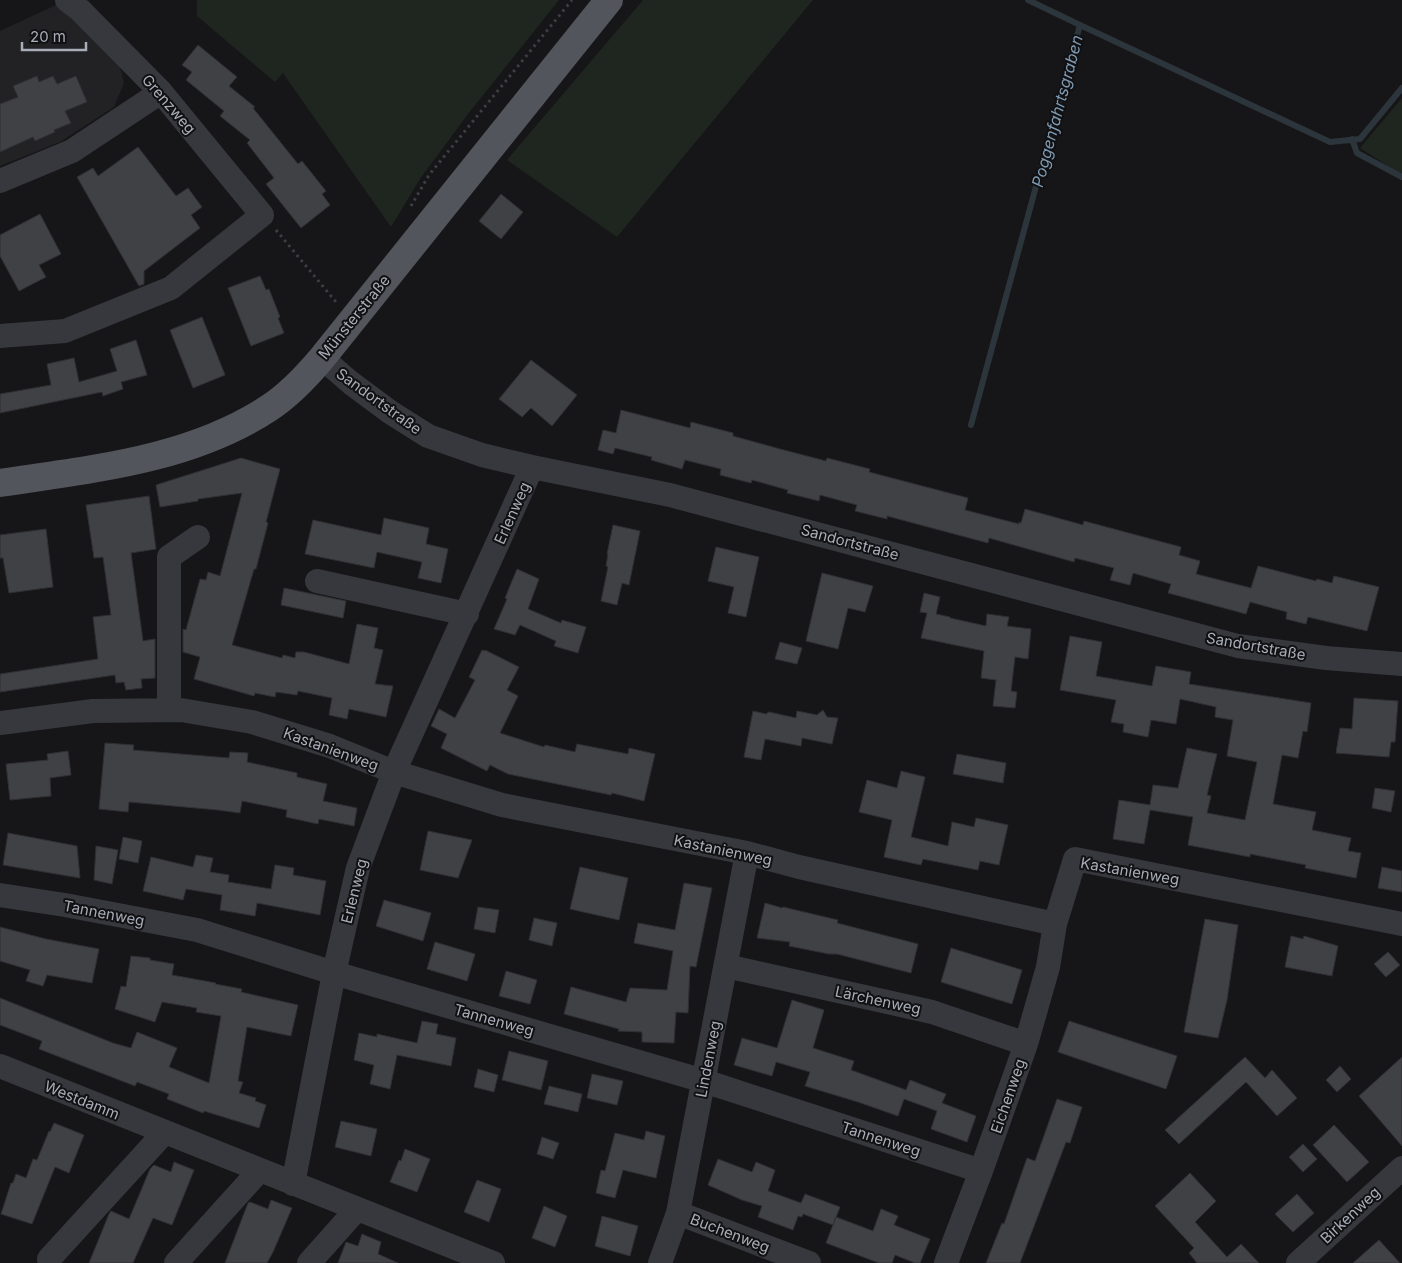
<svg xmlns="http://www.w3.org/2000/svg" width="1402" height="1263" viewBox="0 0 1402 1263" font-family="Inter,sans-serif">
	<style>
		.built { fill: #222225 }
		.green { fill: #1e261f }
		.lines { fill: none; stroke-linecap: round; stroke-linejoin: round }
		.stream { stroke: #2c353c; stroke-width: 6 }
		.building { fill: #404145; stroke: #303034 }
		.path { stroke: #3d3f44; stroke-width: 3; stroke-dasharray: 2.5 4; stroke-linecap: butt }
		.minor { stroke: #37383d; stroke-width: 24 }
		.major { stroke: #53555c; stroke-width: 28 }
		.labels { text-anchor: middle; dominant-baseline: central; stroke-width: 4; stroke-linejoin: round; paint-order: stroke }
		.street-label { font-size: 15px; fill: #a8adb8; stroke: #111113 }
		.water-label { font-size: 16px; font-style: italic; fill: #7f9bb3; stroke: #111113 }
	</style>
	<rect width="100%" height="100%" fill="#161618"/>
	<path class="built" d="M56,5L118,58L124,83L114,107L60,142L0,166V31Z"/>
	<path class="green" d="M197,0H559L468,114L420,179L391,227L283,73L275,82L197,16Z
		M643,0H813L617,237L507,160Z
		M1402,98V175L1360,148Z"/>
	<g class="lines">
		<path class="stream" d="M1028,0L1080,25
			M1352,139L1357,153L1402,177
			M971,425L1080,25L1330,142L1360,139L1402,88"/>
	</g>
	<path class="building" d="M198,45L237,77L229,86L255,107L253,108L298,164L302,161L326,191L322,194L330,205L301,228L266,184L274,178L247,143L250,140L220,116L224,111L186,80L192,72L182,65Z
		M37,76L39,82L53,76L57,84L76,76L87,102L65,111L71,123L54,130L55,132L35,141L33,137L0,152V104L18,97L13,86Z
		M138,147L176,196L188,188L202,207L191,215L200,228L144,271V284L139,286L77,177L93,168L98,176Z
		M501,194L523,212L501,239L479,221Z
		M40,214L61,254L39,265L46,277L19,291L0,256V235Z
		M260,276L266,290L269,289L280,317L278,318L284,333L251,346L228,288Z
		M202,317L225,375L193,388L170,330Z
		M136,340L147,375L121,382L123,389L103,396L102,392L0,413V394L51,385L47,364L74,358L79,382L117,371L110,349Z
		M531,360L577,395L552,426L531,408L522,417L499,399Z
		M621,410L690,428L691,422L733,433V436L780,449L826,461L827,458L870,469L869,472L968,498L965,510L1019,524V522L1021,523L1025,509L1083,525L1084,521L1181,547L1179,555L1200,561L1196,574L1251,588L1258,566L1316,581L1317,579L1332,583L1334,576L1379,587L1367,631L1308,617L1306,624L1286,619L1287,612L1250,602L1246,614L1168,593L1171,584L1133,573L1130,585L1110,580L1114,568L1075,558L1074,562L989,538L988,543L887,516V519L855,511L857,505L820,495L819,501L787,493L788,490L752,480L751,483L720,475L721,469L685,460L682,469L651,460L652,457L615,448L613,454L598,450L603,430L616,433Z
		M241,458L280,469L266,522L268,523L256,569H254L232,645L282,658L283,655L295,658L296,652H304L349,664L357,624L378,628L374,648L383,650L375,684L393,686L386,717L349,709L347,719L329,715L332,698L298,691L297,695L276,692L275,697L255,693L254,696L194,679L200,657L183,652V629L186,630L200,579L206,580L208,572L220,576L242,493L198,499V501L160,507L156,485Z
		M149,496L156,549L131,553L143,641L155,639V678L141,679L142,688L126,690L124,682L116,683L115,675L0,692V674L98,659L93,617L111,615L103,557L94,558L86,505Z
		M384,518L429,528L426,544L448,549L441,583L418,578L422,562L377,552L374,568L305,554L313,520L381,535Z
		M613,525L640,531L629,585L622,583L617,605L601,601L608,567L606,566L608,554H607Z
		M46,529L53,587L9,593L3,558H0V535Z
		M716,547L759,557L746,617L728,613L734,587L708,581Z
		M517,569L539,579L528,609L561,623L562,620L586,627L578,653L554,646L556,641L520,625L515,635L494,629L507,599L505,598Z
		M822,573L873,586L865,612L848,608L838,649L806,641Z
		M284,588L346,601L343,618L281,605Z
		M924,593L940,597L936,614L950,617V618L986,626L987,614L1009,617L1007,626L1031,629L1028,659L1015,657L1011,691L1017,692L1015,708L993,706L996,680L981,678L984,651L921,638L927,613L920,612Z
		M1070,636L1102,642L1096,676L1152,686L1156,666L1191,672L1189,684L1311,703L1307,732L1303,731L1298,758L1282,755L1273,804L1316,812L1312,830L1351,838L1348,851L1361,853L1356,878L1305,868L1306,865L1250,854V857L1188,845L1193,817L1150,810L1144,844L1113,839L1119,800L1150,805L1153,785L1178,788L1187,748L1217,754L1207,795L1211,796L1207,813L1245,820L1257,762L1227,756L1233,720L1215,717L1216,707L1180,699L1176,724L1151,720L1148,737L1123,732L1124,724L1111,722L1116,700L1060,690Z
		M780,642L802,648L797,664L775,659Z
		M482,650L484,651L485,650L519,667L507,690L518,696L500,733L544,747L545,745L575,752L577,744L628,754L629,748L655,754L644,801L612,793L611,795L508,774L490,765L487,771L441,748L447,734L431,726L439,709L455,718L475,680L469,677Z
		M1354,698L1398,701L1395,742H1391L1389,757L1336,753L1340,728L1352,729Z
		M823,710L827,717L838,718L832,744L802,738L801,746L765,739L761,760L744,757L753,711L766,714L769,712L796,718L797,711L817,715Z
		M105,743L134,745L133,750L229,758L230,752L248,753L247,762L297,773V777L327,784L323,801L357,808L354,826L319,819L318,824L286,817L287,810L242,801L240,813L218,810L129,802L128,812L99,809Z
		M68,751L71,775L50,778L51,796L10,800L6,764L48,760L47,754Z
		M957,754L1006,763L1003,783L953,774Z
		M901,771L925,777L911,837L948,846L952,822L974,827L976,818L1008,825L999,865L980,861L978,870L923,859L921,865L884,857L892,820L859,812L867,780L897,788Z
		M1375,788L1395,791L1391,812L1372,808Z
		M428,831L472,840L458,878L420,870Z
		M8,833L77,846L80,878L3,865Z
		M123,837L142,841L138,863L119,859Z
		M96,846L118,850L112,884L94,880Z
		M196,855L213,858L210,872L229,875L228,882L271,889L275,865L294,868L293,875L326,881L320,915L257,903L255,916L220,910L222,895L186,889L183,900L143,891L151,857L193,867Z
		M580,867L628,878L619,920L570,909Z
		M1382,867L1402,871V892L1378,888Z
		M684,883L712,888L696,967L690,966L688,1013L676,1012L674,1043L642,1042V1032L618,1031L619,1029L564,1014L571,987L626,1002L630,988L667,990L673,951L634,943L638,923L675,930Z
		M384,900L431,913L423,941L376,926Z
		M765,903L782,908L783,907L838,920L837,923L918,944L911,973L837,954H829L789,946L790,942L757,938Z
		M478,907L499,910L495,933L474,929Z
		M534,918L557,923L552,946L529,940Z
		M1205,919L1238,925L1227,1000L1218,1038L1184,1032Z
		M0,927L46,939L99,949L92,983L47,975L43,986L26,981L30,970L0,961Z
		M1291,936L1303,939L1304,936L1338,946L1332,976L1285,967Z
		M435,942L475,954L467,981L427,969Z
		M951,948L1022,970L1012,1004L941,982Z
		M1388,952L1400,965L1386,977L1374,964Z
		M131,956L150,958V960L174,964L172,975L216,983L215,984L242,989L241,992L298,1005L291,1036L247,1027L238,1081L243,1082L239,1093L256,1098L255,1101L266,1105L259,1128L204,1111L203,1113L167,1099L169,1094L137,1082L135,1086L39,1049L42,1041L0,1025V998L113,1043L131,1048L137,1032L177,1048L169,1067L209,1083L221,1016L196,1012L197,1008L162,1002L155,1022L115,1009L121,986L126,987Z
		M506,971L537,980L530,1004L499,996Z
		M792,1000L824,1010L813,1048L854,1061L851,1070L906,1090L910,1080L946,1094L942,1103L976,1116L967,1142L931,1129L937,1111L904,1099L898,1116L858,1102L805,1086L810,1072L776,1062L772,1076L734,1065L742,1038L777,1048Z
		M422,1021L438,1024L436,1034L456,1038L451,1066L397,1055L390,1089L370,1084L374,1065L354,1060L359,1033L377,1037V1034L417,1043Z
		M1069,1021L1177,1056L1166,1089L1058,1052Z
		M509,1051L548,1061L541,1090L502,1080Z
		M1245,1057L1265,1078L1272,1070L1297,1098L1277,1116L1246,1082L1179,1144L1165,1130Z
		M1402,1057V1146L1359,1096Z
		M1340,1066L1351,1079L1337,1092L1326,1080Z
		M478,1069L498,1075L494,1092L474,1087Z
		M592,1074L623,1081L617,1105L587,1098Z
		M549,1086L582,1094L578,1112L544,1104Z
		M1057,1099L1082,1107L1070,1143L1066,1142L1020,1263H986L1002,1223L1004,1224L1027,1158L1035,1161Z
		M341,1121L377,1129L371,1156L335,1147Z
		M54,1123L84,1135L69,1173L55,1167L32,1224L1,1214L11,1183H13L16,1174L26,1178L33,1159L37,1160L49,1131L50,1132Z
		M1334,1125L1369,1162L1347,1182L1313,1145Z
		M646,1131L665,1136L656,1178L623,1170L615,1198L596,1193L601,1170L605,1171L615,1133L644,1140Z
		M542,1137L559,1143L553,1159L537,1154Z
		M1303,1144L1317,1159L1303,1172L1289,1157Z
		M405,1149L430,1159L417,1192L390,1182L399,1160L401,1161Z
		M718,1159L752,1172L756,1162L775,1170L768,1191L801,1203L805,1194L840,1207L833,1225L803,1214L802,1217L798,1216L793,1230L758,1217L762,1206L742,1200L708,1185Z
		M174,1162L194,1170L172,1225L153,1218L133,1263H89L109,1214L111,1211L129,1219L150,1169L154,1165L171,1172Z
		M1190,1173L1216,1201L1195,1222L1227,1257L1241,1244L1259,1263H1197L1189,1253L1194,1248L1155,1206Z
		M477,1180L501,1189L489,1222L464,1212Z
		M1297,1194L1314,1213L1293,1232L1275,1214Z
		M271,1200L292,1208L273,1252L267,1263H225L248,1203L250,1202L268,1209Z
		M544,1206L567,1216L555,1247L532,1238Z
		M881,1209L898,1216L894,1225L930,1239L920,1263H915L895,1255L892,1263H879L826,1243L836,1217L873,1231Z
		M602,1216L638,1226L630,1256L595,1246Z
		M362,1234L381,1242L378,1254L398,1263H338L346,1242L358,1246Z
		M1379,1240L1400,1263H1353Z"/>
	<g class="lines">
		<path class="path" d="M411,206L429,175L572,0
			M276,230L336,302"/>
		<path class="minor" d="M0,181L72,151L161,92
			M0,336L65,331L171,288L262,215L161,92L80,10L67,0
			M322,358L351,383L390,412L428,436L482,455L532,467L670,495L1238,646L1326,658L1402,664
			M317,581L467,614
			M169,710V557L198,537
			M0,723L93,711L181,710L252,722L330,746L394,772L502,805L747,853L799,867L1055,924L1075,859L1402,924
			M0,895L65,905L197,930L334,973L704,1081L981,1171
			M726,966L932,1012L1026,1044
			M0,1066L493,1263
			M293,1184L334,973L358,868L394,772L532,467
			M678,1213L809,1263
			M49,1259L164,1133
			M176,1263L260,1170
			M309,1263L357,1209
			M660,1263L678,1213L747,853
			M946,1263L981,1171L1026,1044L1048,967L1055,924
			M1298,1263L1402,1168"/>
		<path class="major" d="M0,483C92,469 190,460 269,408C289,395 306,377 322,358L609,0"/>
	</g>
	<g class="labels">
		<g class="street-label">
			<text transform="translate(169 104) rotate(49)">Grenzweg</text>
			<text transform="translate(354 317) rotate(-51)">Münsterstraße</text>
			<text transform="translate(379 401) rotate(36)">Sandortstraße</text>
			<text transform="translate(512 513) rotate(-66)">Erlenweg</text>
			<text transform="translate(850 542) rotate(15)">Sandortstraße</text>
			<text transform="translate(1256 646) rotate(10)">Sandortstraße</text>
			<text transform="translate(331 749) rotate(20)">Kastanienweg</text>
			<text transform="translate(723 850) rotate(12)">Kastanienweg</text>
			<text transform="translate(1130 871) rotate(10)">Kastanienweg</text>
			<text transform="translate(354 891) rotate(-76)">Erlenweg</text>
			<text transform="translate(104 913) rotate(11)">Tannenweg</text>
			<text transform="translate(878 1000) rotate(12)">Lärchenweg</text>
			<text transform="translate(494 1020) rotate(16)">Tannenweg</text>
			<text transform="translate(708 1059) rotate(-79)">Lindenweg</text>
			<text transform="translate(1008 1096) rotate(-71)">Eichenweg</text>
			<text transform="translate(82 1100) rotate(22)">Westdamm</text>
			<text transform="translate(881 1139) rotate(18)">Tannenweg</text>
			<text transform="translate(1350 1215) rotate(-43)">Birkenweg</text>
			<text transform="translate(730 1233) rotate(21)">Buchenweg</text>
		</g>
		<g class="water-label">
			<text transform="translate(1057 111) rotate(-75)">Poggenfahrtsgraben</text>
		</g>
	</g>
	<path d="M22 42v8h64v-8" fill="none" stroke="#a8adb8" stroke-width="2.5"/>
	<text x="30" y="42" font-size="15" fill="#a8adb8" stroke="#111113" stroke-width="4" paint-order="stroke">20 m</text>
</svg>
